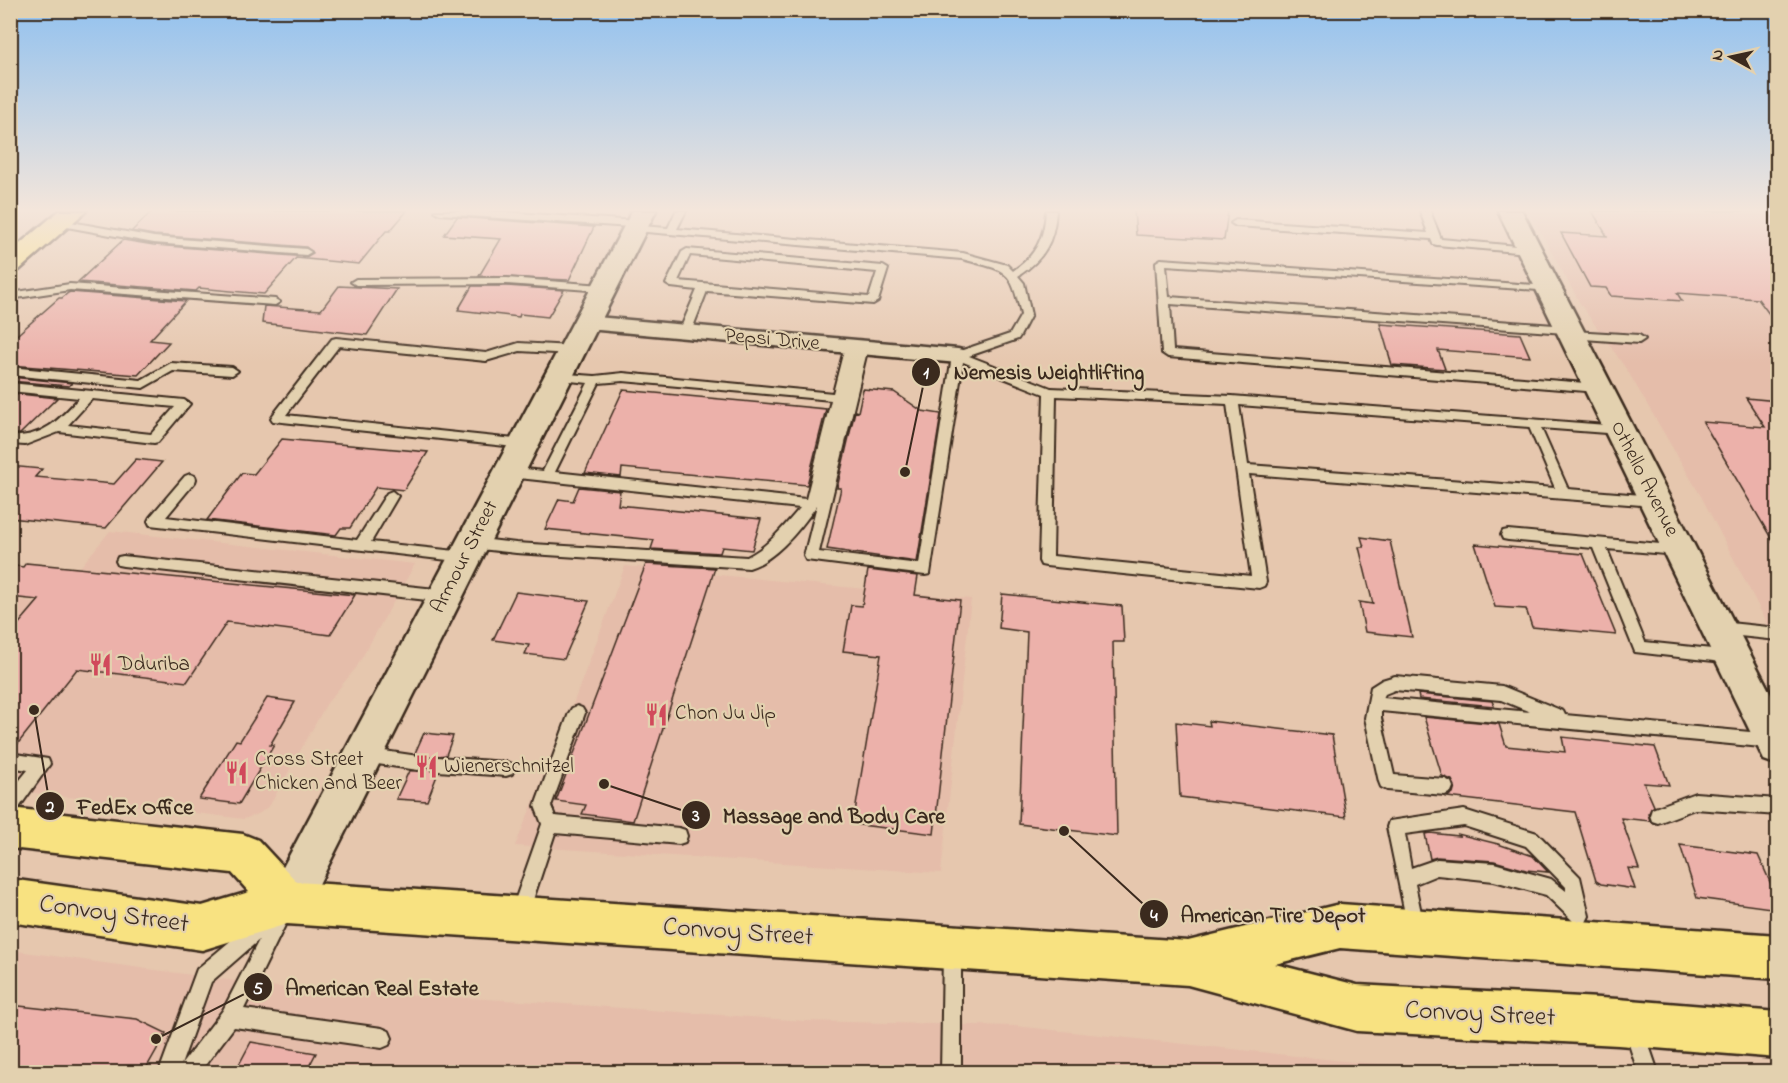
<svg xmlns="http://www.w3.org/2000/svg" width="1788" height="1083" viewBox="0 0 1788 1083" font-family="'Indie Flower',sans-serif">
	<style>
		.built { fill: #e5bdaa }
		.building { fill: #ecb1aa; stroke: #3b2a1e; stroke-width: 1.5 }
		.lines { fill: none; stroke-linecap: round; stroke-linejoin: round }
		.lane-casing { stroke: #3b2a1e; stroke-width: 4 }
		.street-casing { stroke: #3b2a1e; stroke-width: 5 }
		.secondary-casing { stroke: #3b2a1e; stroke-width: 5 }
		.primary-casing { stroke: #3b2a1e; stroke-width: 5 }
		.lane { fill: #e3d1af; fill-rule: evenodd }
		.street { fill: #e3d1af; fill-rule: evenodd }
		.secondary { fill: #e3d1af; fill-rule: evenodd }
		.primary { fill: #f8e281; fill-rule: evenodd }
		.labels { text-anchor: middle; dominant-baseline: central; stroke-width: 4.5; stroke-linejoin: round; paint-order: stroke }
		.street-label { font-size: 21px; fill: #3b2a1e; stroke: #e3d1af }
		.poi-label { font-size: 21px; fill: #3b2a1e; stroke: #e3d1af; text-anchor: start }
		.near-street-label { font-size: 26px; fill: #3b2a1e; stroke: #e3d1af }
		.leader { fill: none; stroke: #3b2a1e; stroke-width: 2 }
		.callout-dot { fill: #3b2a1e; stroke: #e3d1af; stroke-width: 2 }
		.mark-label { font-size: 18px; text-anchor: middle; font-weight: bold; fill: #fff }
		.callout-label { font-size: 22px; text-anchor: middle; font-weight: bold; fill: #3b2a1e; stroke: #e3d1af; stroke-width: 4.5; stroke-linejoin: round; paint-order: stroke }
	</style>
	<rect width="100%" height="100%" fill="#e6c7ae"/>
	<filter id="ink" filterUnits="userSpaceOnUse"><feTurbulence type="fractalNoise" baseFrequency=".0167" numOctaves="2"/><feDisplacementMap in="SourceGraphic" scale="12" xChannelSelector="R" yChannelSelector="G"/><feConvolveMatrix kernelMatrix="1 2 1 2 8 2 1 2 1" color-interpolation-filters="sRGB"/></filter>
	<g filter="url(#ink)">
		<path class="built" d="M1529,211H1777V642L1702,498L1627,370L1581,305Z
			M110,531L415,564L356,668L327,703L270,805L260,813L244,819L11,790L10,599L50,604Z
			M625,566L971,599L941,873L515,846L564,728Z
			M10,950L286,988L522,1001L805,1021L1015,1026L1353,1062L1475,1072H11Z"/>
		<path class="building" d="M152,211H407L390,231H386L359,264L296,258L264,294L199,288L196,291L78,282L123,240L154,245L306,257L313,253L306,247L154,235L132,231Z
			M1134,211H1228L1224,240L1136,235Z
			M1592,211H1767L1778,224V326L1758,299L1677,293L1682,301L1611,296L1606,288L1590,287L1561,233L1607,236Z
			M457,217L594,227L569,280L479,276L501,239L444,235Z
			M339,286L397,289L367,335L262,323L264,306L321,310Z
			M472,286H507L564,290L548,317L520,314L519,317L458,310Z
			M68,293L70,292L186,301L150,340L169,342L138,375L10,365V341L59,298H62Z
			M1380,324L1520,334L1530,357L1438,350L1445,369L1392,365Z
			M10,377L72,383L69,386L10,381Z
			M863,389L894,392L922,411L941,414L917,562L827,549L841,488H837L855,411L858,412Z
			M623,390L826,409L807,485L622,468L621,477L585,473Z
			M10,393L57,398L20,434H10Z
			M1746,398L1778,401V550L1703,422L1765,427Z
			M282,439L428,452L404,490L376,487L350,528H341L336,535L207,520L242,473L254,474Z
			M136,459L162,462L106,528L10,518V466L42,469L35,477L114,484Z
			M579,487L620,491L618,505L761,519L752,550L722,547L720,553L651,549L654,540L545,529L559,499L573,501Z
			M1361,537L1390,541L1412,637L1365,632L1359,602L1373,604L1359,547H1364Z
			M1475,544L1583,554L1616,635L1532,627L1526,609L1495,607Z
			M26,563L88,569L355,595L330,635L227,622L187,682L77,669L12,751H10V634L39,600L10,597V565L23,567Z
			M646,564L715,568L633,821L582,814L586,805L556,801Z
			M868,570L918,576L915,595L960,600L934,834L853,824L881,655L843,651L851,605L862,606Z
			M516,592L589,601L564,659L525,654L529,645L493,640Z
			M1002,594L1122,606L1124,642H1113L1117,836L1019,824L1027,632L999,628Z
			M1418,694L1492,701L1494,706L1419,699Z
			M267,698L295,702L270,745H274L239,804L199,799L236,740L240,741Z
			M1424,717L1499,724L1506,746L1565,752L1562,737L1655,747L1669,785L1644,783L1654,806L1648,814L1650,821L1621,818L1639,869L1628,868L1635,889L1601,884L1596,881L1575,812L1447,797L1453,793L1455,786L1452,780L1442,776Z
			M1209,721L1332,735L1346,817L1180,797L1176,722L1210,726Z
			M424,733L453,736L446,755L431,757L428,763L425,756L415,753Z
			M428,764L431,771L438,773L427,801L396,799L409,771L425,770Z
			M1430,833L1459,836L1458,834L1498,844L1533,856L1548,872L1526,870L1494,861L1437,857L1430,859L1425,834Z
			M1680,845L1758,855L1778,900V909L1697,898Z
			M10,1005L137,1019L166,1033L144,1072H10Z
			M251,1042L316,1053L306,1072H235Z"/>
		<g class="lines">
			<defs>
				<path id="lane" d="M435,211H487L637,221L641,222V226L668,228L676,211H686L677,229L963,253L1007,265L1013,271C1036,255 1044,239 1046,211H1056C1054,242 1044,259 1018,276L1024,283L1031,315L1020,336L1018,339L969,356L1051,388L1232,396L1619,426L1625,430L1619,434L1541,428L1568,489L1654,496L1661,501L1654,506L1249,474L1266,582L1264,586L1259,588L1046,566L1041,565L1039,561L1044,394L963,362L930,574L925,575L806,560L804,556L817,505C801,528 776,560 749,568L516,553L472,548L467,547L465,543L467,539L472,538L516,543L747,557C769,546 784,526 800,508L509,477L503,472L509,467L543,471L588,383L553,379L551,376L553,373L595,376L623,373L833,393L845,346L851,342L855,343L856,347L862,343L868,347L819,552L919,564L952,356L954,353L1010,334L1021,315C1011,268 1007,271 962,259L635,231L631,230V227L440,214ZM623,381L831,400L806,499L555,472L599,383ZM1056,396L1227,404L1251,576L1053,556ZM1239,405L1529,427L1555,488L1248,465Z
					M1420,211H1430L1441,239L1528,247L1533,250L1528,253L1437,245L1433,244L1431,239L1236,226L1231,223L1236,220L1428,233Z
					M60,220L154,237L306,249L311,252L306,255L154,243L56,225L55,223Z
					M687,249L883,266L888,269L878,301L873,304L707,291L691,332L685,336L679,332L697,290L671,287L666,284L682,252ZM690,255L877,272L869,297L678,281Z
					M1161,259L1549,286L1553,287V291L1166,265L1169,297L1568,326L1573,331L1639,335L1645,339L1639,343L1570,338L1566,337L1565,333L1170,304L1173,350L1598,384L1604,388L1598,392L1168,357L1162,353L1156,262Z
					M507,278L603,285L608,288L603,291L507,284L356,285L351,282L356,279Z
					M70,284L275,299L280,302L275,305L70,290L10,299V293Z
					M336,338L486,353L519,343L571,346L577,350L571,354L520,351L486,361L339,346L286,415L523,440L529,444L523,448L273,421L271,418L273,415L332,339Z
					M171,363L232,367L238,371L232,375L173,371L143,388L10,375V367L141,380Z
					M10,383L184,400L190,404L158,442L154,443L59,432L25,445L10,444V436C43,438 59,420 79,398L10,391ZM92,399L175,407L151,434L68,425Z
					M190,474L195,476L196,479L195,482L166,517L357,540L387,493L392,491L398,496L371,542L465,552L470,553L472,557L470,561L465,562L150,525L148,521L150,517L185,476Z
					M1508,530L1682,546L1684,550L1682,554L1677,555L1607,549L1645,642L1731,651L1736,653L1738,657L1736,661L1731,663L1635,652L1593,548L1508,540L1503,539L1501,535L1503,531Z
					M123,556L445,590L450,592L452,596L450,600L445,602L123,566L118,565L116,561L118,557Z
					M1720,622L1778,628V640L1720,634L1715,632L1713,628L1715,624Z
					M1395,676L1502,686L1563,711L1565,715L1772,734L1778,736V746L1772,748L1381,711V718L1394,775L1445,779L1451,782L1453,787L1451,792L1445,795L1387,790L1381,787L1379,782L1365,718L1371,687L1382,680ZM1395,690L1501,700L1530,712L1383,698L1385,694Z
					M577,706L582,708L585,713L551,806L555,816L679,828L685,830L687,836L685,842L679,844L555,833L529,912L526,918L520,921L514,918L511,912L542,824L535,806L569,713L572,708Z
					M364,748L418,756L424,758L426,763L424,768L418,770L364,762L358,760L356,755L358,750Z
					M10,753L48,759L50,764L16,812L10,814V792L28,770L10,767Z
					M438,757L506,762L512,764L514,769L512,774L506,776L438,771L432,769L430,764L432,759Z
					M1695,793L1778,799V815L1695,809L1658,823L1652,821L1650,815L1652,809Z
					M1464,810L1537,833L1580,877L1589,916L1586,922L1580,925L1574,922L1546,895L1494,881L1437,875L1415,884L1424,927L1421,933L1415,936L1409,933L1387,827L1389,821ZM1464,826L1526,846L1566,887V891L1551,879L1494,863L1437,859L1411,868L1405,834Z
					M282,904L288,907L291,913L244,1009L382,1028L389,1031L392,1038L389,1045L382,1048L234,1027L200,1072H159L197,969L259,917L265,914L271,917L276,907ZM259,940L223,1010L181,1065L211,982Z
					M952,944L958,947L961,953V1072H941L943,953L946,947Z
					M1634,1019L1641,1022L1658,1072H1638L1624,1029L1627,1022Z"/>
				<path id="street" d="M585,316L958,349L966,351L969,356L966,361L958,363L577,328L574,323L577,318Z"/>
				<path id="secondary" d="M632,211H656L302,918L287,924L272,918L266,903L272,888Z
					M1498,211H1522L1778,708V765L1764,760Z"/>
				<path id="primary" d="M59,211H86L19,270L10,272V252Z
					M10,808L243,834L258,840L297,882L1188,941L1340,904L1778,935V979L1340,948L1275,964L1357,985L1618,999L1778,1012V1058L1618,1045L1357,1031L1188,985L287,924L202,950L10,922V879L202,906L249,892L232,873L10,848Z"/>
			</defs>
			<use href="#lane" class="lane-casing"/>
			<use href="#street" class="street-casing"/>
			<use href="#secondary" class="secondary-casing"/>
			<use href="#primary" class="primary-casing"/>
			<use href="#lane" class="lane"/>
			<use href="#street" class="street"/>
			<use href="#secondary" class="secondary"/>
			<use href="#primary" class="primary"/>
		</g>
	</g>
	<linearGradient id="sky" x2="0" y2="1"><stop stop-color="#91c1ef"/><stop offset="0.58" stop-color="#f4e6db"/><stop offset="1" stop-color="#f4e6db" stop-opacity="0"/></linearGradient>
	<rect width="1788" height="363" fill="url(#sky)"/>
	<defs>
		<symbol id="restaurant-bare" viewBox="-9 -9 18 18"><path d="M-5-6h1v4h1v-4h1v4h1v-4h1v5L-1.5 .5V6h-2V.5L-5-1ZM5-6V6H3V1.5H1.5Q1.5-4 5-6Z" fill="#d1495b" stroke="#e3d1af" stroke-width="2.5" paint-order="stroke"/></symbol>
	</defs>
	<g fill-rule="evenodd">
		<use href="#restaurant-bare" x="84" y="648" width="33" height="33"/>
		<use href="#restaurant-bare" x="640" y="698" width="33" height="33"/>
		<use href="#restaurant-bare" x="410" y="750" width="33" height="33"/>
		<use href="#restaurant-bare" x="220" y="756" width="33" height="33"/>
	</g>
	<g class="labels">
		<g class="street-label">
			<text transform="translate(772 340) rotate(5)">Pepsi Drive</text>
			<text transform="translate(1644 479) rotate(63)">Othello Avenue</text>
			<text transform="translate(465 557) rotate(-63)">Armour Street</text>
		</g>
		<g class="poi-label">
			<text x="118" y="665">Dduriba</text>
			<text x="675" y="714">Chon Ju Jip</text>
			<text x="255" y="760">Cross Street<tspan x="255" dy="24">Chicken and Beer</tspan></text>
			<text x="444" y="767">Wienerschnitzel</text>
		</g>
		<g class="near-street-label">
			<text transform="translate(114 915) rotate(8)">Convoy Street</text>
			<text transform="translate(738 933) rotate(4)">Convoy Street</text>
			<text transform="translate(1480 1015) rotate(3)">Convoy Street</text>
		</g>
	</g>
	<path class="leader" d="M905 472L926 372M34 710L50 806M604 784L696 815M1064 831L1154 914M156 1039L258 987"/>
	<g class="callout-dot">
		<circle cx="905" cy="472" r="6"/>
		<circle cx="34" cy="710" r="6"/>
		<circle cx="604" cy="784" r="6"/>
		<circle cx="1064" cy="831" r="6"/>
		<circle cx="156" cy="1039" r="6"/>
		<circle cx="926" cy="372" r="15"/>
		<circle cx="50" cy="806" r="15"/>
		<circle cx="696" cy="815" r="15"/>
		<circle cx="1154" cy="914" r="15"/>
		<circle cx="258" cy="987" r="15"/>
	</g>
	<g class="mark-label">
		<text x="926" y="378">1</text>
		<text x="50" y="812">2</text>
		<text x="696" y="821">3</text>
		<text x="1154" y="921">4</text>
		<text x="258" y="994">5</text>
	</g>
	<g class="callout-label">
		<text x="1049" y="379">Nemesis Weightlifting</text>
		<text x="135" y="814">FedEx Office</text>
		<text x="834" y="823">Massage and Body Care</text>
		<text x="1273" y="922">American Tire Depot</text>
		<text x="382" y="995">American Real Estate</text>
	</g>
	<rect width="1788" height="1083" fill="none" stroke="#e3d1af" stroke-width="36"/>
	<rect x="18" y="18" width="1752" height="1047" fill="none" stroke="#3b2a1e" stroke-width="2" filter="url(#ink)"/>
	<g transform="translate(1731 57) rotate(278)" stroke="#e3d1af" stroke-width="4.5" paint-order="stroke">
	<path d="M0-4.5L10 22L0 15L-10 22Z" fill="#3b2a1e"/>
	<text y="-9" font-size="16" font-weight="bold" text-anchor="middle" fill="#3b2a1e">N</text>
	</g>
</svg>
